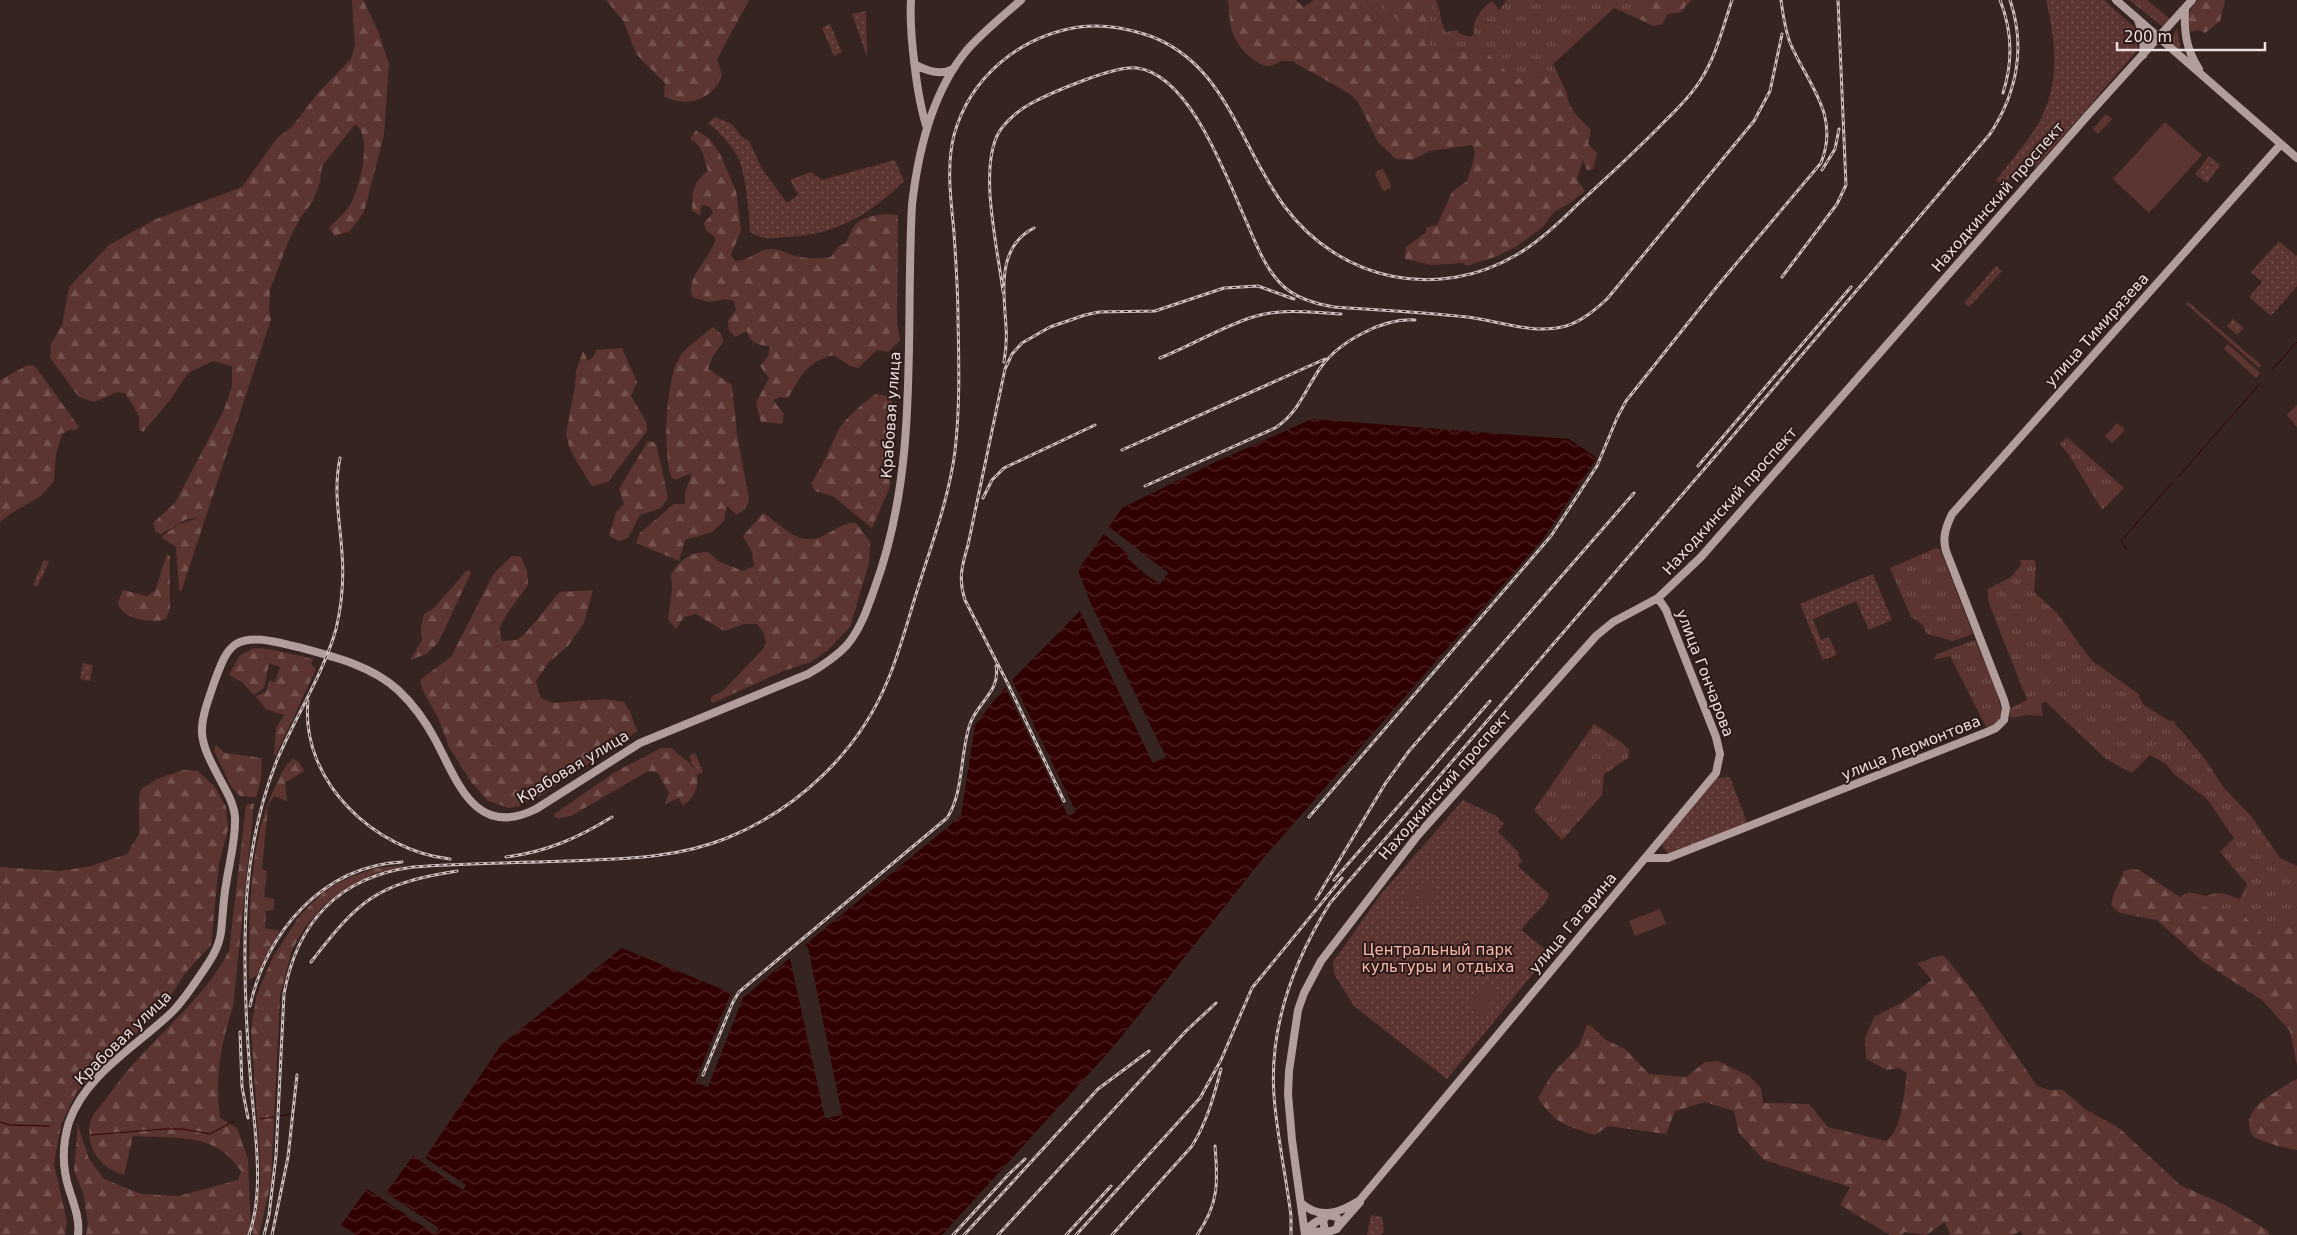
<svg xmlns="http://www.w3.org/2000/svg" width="2297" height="1235" viewBox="0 0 2297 1235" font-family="'DejaVu Sans',sans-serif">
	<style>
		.grass { fill: url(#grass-tufts) }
		.forest { fill: url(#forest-firs) }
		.park { fill: url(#park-dots) }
		.pitch { fill: #5d3530 }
		.water { fill: url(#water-waves) }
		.pier { fill: #362421 }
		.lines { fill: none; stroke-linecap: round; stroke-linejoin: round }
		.stream { stroke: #310101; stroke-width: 1 }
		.major { stroke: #b19d9a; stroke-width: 8 }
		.rail-casing { stroke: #ccbebc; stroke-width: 3 }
		.rail { stroke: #2c1a18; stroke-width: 1; stroke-dasharray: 4; stroke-linecap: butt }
		.labels { text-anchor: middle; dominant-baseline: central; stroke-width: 4; stroke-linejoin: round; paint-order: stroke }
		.street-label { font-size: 15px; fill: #ecdfdd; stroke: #2c1a18 }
		.park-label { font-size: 15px; fill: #fab9af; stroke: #2c1a18 }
	</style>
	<defs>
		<pattern id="grass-tufts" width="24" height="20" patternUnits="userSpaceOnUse" patternTransform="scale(1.25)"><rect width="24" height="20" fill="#5d3530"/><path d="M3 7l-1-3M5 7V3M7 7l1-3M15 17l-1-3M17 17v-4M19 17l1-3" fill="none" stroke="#74524e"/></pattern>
		<pattern id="forest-firs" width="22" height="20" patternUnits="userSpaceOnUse" patternTransform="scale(1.25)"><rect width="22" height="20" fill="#5d3530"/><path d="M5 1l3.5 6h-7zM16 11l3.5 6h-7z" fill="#74524e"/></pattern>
		<pattern id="park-dots" width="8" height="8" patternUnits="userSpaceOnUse" patternTransform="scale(1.25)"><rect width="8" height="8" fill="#5d3530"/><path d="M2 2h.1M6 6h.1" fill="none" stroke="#74524e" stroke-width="1.8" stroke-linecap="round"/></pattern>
		<pattern id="water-waves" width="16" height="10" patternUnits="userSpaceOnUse" patternTransform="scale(1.25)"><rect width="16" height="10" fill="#310101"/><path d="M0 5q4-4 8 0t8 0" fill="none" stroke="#4f2626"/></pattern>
	</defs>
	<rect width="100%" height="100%" fill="#362421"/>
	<path class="grass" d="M1366,0H1380L1398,21L1403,22V27L1395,29C1384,19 1372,13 1366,0Z
		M1436,0C1441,10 1440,23 1446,32L1457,30L1460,34L1470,37L1474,34C1471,23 1482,7 1491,2L1494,3L1499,10L1507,0H1634L1648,9L1649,12L1643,16L1638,17L1639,19L1614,8L1553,64L1567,93L1545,76L1509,79L1487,53L1436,48L1428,45L1431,16Z
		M2129,0H2147L2170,19L2162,26Z
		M2177,28L2181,52L2170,42Z
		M2106,114L2112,119L2098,134L2093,129Z
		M2188,302L2261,365L2259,368L2186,304Z
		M2228,344L2260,373L2256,378L2224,349Z
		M2297,405V427L2287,415Z
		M2067,437L2124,488L2102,510L2069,455L2060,444Z
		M1936,548L1940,549L1973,634L1953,641L1927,634L1922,624L1911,617L1890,568Z
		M2020,560H2034L2036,564L2034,592L2057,613L2091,660L2140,695L2139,697L2144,705L2171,722L2172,720L2205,759L2224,788L2251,816L2280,858L2297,866V907L2289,913L2271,943L2244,916L2217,911L2180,897L2189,892L2206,896L2215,893L2225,894L2240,899L2247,884L2220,852L2234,838L2207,799L2175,775L2166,764L2150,755L2132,773L2106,759L2046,702L2041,704L2043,716L2029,715L2011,718L2009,709L2027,700L1988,601V589L2011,577L2021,565Z
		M1975,640L1995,687L2002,712L1997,723L1986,727L1950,656L1933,660L1937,654Z
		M1594,724L1621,742L1629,750L1628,758L1604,774L1602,795L1562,840L1534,810Z"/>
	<path class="forest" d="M352,0H363L378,31L389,64L384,135L364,212L350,231L335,236L329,228C336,220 344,215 350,205C359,189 374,137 355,124L322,166L320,182L313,201L300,218L288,242L270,290L269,310L271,319L181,592L179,590L176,547L161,537L179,524L199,518L187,519L161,534L156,532L153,523L175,503L223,412L232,387V366L213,361L188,373L171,399L143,432L139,429V416L126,394L118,392L94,402L79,397L50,358L51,344L62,325L69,287L109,245L156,219L242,187L278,137L291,128L318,93L351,59L355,45Z
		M606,0H749L717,59L722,74C715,99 686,109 664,96L665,83L636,54L624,22Z
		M1228,0H1296L1304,7L1314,0H1366C1371,13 1384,19 1395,29L1403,27V22L1398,21L1380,0H1436L1431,16L1428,45L1436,48L1487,53L1507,72L1509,79L1545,76L1567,93C1567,108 1581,120 1591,130L1588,144L1597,153L1593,169L1587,170L1583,160L1577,179L1585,191L1570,203L1554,212L1543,227L1517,246L1498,256L1467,266L1462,263L1432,265L1405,259L1406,247L1425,233L1427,227L1437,225L1452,192L1467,181L1474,158L1475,151L1472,145L1430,151L1412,160L1396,159L1378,142L1358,102L1350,94L1292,61H1281C1272,67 1266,68 1257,62C1232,45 1230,29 1228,0Z
		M1634,0H1691L1681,12L1668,14L1662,24L1653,26L1639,19L1638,17L1643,16L1648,12V9Z
		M2198,0H2225L2220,21L2205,33L2198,30L2191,32C2186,16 2188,12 2198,0Z
		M696,130L710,139L720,154L736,191L741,230L731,255L735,261C750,261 758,249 772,249C780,249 788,254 795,256C806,259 820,259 831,257L839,246L846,243C849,236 852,227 858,222C868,215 886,213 898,215L897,322L900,340L888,352L877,350L858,368L850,366L833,355C806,363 801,375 788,398L780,397L773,400L784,414L782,424L761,422L756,403L769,378L760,366L769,355V346C758,345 750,343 747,331L735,337L729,330L728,321L736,310L734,301L726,299L709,302L692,297C686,275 711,258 716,238L706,230L704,223L713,213L710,207L702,205L700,216L692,210C692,194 693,181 708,171C705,159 702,144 690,139Z
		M713,327L721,334L723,342L713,356L708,369L732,385L737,435L749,500L745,509L737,515L727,506L724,521L712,532L685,540L679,561L636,543L640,533L674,504H685V493L692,473L675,480L672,478C662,456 666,379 679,358C686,346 703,336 713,327Z
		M622,348L637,382L631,396L646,422L647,431L608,482L592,486L575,459L569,446L566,434L575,386L576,371L583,351L588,361L594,356L596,350Z
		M28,365L35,366L79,427L76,430H69L62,434L56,454L54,481L41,496L10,514L0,522V380Z
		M876,394L890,397L896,412L889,489L872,528L834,497L815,491L811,483C823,467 829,449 838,431C843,420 865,401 876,394Z
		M648,441L654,442L657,447L668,498L661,508L640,515L628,538L619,541L609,536L616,512L624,504L619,489Z
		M763,513C777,521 789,537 806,539C825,542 839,521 856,523L870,542L869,563L850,627L828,650L811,662L783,671L713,703L710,700L712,696L723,691L762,650L766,644L764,633L757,624H744L724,631L696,614L684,617L676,629L668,619L672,590L671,574C683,558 688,553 708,552L718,561L743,571L754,566L752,552L743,536Z
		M167,554L170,556V608L166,619C153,624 120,619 118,602L123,590L147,596L155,591Z
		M512,556L521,557L527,571L528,585L508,612L499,629L502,641C507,640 514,641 518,639C526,636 551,601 560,592L593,590L584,623L568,646L549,662L536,681L540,697L552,703L605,699L624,702L630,712L637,731L543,794L520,806L509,808L488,801L471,782L449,747L439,720L422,689L421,679L451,657L494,573Z
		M468,569L471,573L438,643L426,654L410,660L422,640L421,628L424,614L434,608Z
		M254,648L270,649L313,659L311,664L316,669L276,755H274L276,728L284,715L266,709L256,696L266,692L269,681L275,682L280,667L269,663L264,688L254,695L243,683L229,675L239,656Z
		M216,745L225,753L262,758L261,780L256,797L240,796L232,788L214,751Z
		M661,748H672C677,754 681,756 687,761C704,774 698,795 683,806L679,798L665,804L669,792L657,772L648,771L573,815L558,819L553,815L615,772Z
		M293,759L299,762L304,771L285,783L287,801L274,796L268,806L262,869L267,872L264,897L274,899V910L266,911L265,928L279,931L257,975L249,980C250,915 247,840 278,781C282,772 285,765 293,759Z
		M183,770L198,771L215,787L226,807L228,829L219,864L211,945L186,972L161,1011L114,1054L76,1093L61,1125L54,1164L67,1221L65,1235H0V867L60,871L91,866L127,854L139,834V797L141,789L157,779Z
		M254,803L233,1007C220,1046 215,1078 220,1118L237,1128L248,1159L251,1235H86L88,1224L83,1193L74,1171L78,1125L89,1159L104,1179L141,1194L179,1196L238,1180L241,1171C236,1165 231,1158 225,1153C201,1134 162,1138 133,1136L124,1175C99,1168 84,1146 91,1120C93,1112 104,1102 109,1095C116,1086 122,1076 130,1068C163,1029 205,997 229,951L246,805Z
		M407,865L373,874L347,888L323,906L305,927L292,950L280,996L271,1182L259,1235H253V1222L260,1185V1159L251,1029L257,994L273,957L300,915L327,889L353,876L377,868Z
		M2131,869L2139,870L2180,897L2217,911L2244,916L2271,943L2289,913L2297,907V1065L2290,1031L2262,1000L2202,961L2157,920L2120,913L2111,905L2114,894L2124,871Z
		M1943,955L1969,986L2037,1086L2050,1090H2063L2085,1109L2119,1128L2180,1185L2225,1205L2267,1230L2270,1235H2023L2021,1231L2013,1235H1950L1945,1222L1926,1235L1904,1232L1902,1235H1890L1840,1205L1850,1187L1764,1160L1739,1133L1734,1111L1705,1102L1675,1111L1666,1134L1608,1126L1595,1135C1567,1126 1555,1124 1538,1098L1552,1074L1579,1046L1587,1025H1590L1606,1040L1625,1049L1649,1074L1686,1077L1705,1062L1718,1061L1749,1076L1761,1088L1763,1103L1809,1104L1828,1127L1886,1141C1902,1131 1904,1093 1907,1073L1899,1068L1887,1070L1866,1059L1865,1038L1874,1017L1903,1002L1932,980L1917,963Z
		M2297,1079V1150L2278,1146L2255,1138C2233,1111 2278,1091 2297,1079Z"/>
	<path class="park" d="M2046,0H2104L2134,27L2138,36L2137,51L2036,167L2024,159L2004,186L1996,181C2009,163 2025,145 2037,126C2061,85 2056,44 2046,0Z
		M866,11L867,57L852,14Z
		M830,24L842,52L834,56L822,28Z
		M715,117L732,124L741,136L749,141L762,169L787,203L798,195L790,180L811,172L822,180L895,160L904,181C869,215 836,235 786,237C767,238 768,241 750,232C749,213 746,174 738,158C732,145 719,132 708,123Z
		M2209,156L2220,165L2207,183L2195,174Z
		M2279,241L2296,256L2297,255V286L2271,316L2249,297L2262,282L2251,272Z
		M1996,266L2002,271L1969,307L1964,303Z
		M2233,319L2244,328L2237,335L2227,326Z
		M44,560L49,562L37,587L33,585Z
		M1873,574L1892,620L1869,630L1856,601L1813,619L1821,640L1829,637L1837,655L1823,660L1800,604Z
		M83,663L93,665L90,681L80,679Z
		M695,753L703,772L697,775L689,756Z
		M1730,777L1747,823L1668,854L1662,845L1665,840L1717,778Z
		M1463,800L1496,816L1504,824L1498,832L1519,853L1518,856L1522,861L1518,866L1549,894C1546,907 1529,918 1521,930L1550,953L1447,1079L1354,1006L1334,974L1333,962L1381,894Z
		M1371,1215L1382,1217L1384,1231L1381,1235H1367Z"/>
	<path class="pitch" d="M2165,122L2202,155L2149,213L2113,179Z
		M1383,169L1391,185L1390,188L1385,191L1382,189L1375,174L1378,170Z
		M2117,423L2125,430L2112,443L2105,436Z
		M1431,881L1434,902L1422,904L1418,884Z
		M1414,889L1417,903L1408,905L1405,891Z
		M1660,909L1666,924L1635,936L1629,921Z
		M1488,983L1500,994L1481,1016L1468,1005Z"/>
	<path class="water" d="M1312,419L1569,439L1597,458L1543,539L1259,863L1114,1046L942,1235H355L341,1225L367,1189L435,1234L439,1228L386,1193L413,1156L463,1190L466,1185L425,1158L501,1045L622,948L731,993L696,1082L707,1087L743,998L790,958L825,1118L842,1115L808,948L805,945L961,816L975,725L1005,687L1068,816L1076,812L1012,680L1080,611L1153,763L1166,757L1091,604L1078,570L1104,534L1129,555L1127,558L1160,584L1168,573L1109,527L1122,508L1209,465Z"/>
	<path class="pier" d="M1109,527L1168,573L1160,584L1146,575L1127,558L1129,554L1104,534L1105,532L1131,553L1130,558L1151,576L1159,580L1165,574L1107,529Z
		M1091,604L1166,757L1153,763L1080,611L1082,610L1155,760L1163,756L1089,605Z
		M1012,680L1076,812L1068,816L1005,687L1007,686L1069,813L1073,811L1010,682Z
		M805,945L808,948L842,1115L825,1118L790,958L792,956L794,960L827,1115L839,1113L803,946Z
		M731,993L733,994L699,1081L706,1084L740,997L743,998L708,1087L695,1082Z
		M425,1158L466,1185L463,1190L422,1162L423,1160L463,1186L424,1160Z
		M386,1193L439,1228L435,1234L383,1199L384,1197L435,1231L436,1229L385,1195Z"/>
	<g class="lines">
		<path class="stream" d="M2272,370L2297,342
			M2178,477L2259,385
			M2127,550L2121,541L2172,483
			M295,1114H296
			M280,1116L290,1114
			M260,1119L274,1117
			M0,1122L10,1125L49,1126
			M91,1135L164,1129H182L210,1134L234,1121"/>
		<path class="major" d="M911,0C909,31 917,99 927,128
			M2116,0L2297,158
			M2185,9C2184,31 2186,50 2199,69
			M2138,20L2144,38L2143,55
			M916,65C927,71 940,76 953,69
			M1646,858H1668L1987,732L1996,728L2004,720L2006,708L2004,700L1946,551C1942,537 1946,527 1952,514L2281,144
			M1301,1203C1320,1220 1340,1213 1360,1200L1716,773L1720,754L1716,737L1666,610L1658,598
			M1338,1227L1360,1202
			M1305,1231C1312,1223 1320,1219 1329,1215L1337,1217L1339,1221L1337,1229L1328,1232L1325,1230L1323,1221L1326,1216
			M1305,1231L1328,1232
			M78,1235C80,1219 74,1205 69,1189C62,1167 62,1145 69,1122C86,1074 137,1046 172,1012C183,1001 192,987 201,974C210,961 219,948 221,932C223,916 223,901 226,885C229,863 236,840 235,817C234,805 228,794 222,783C196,735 197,732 215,680C220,668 224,652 236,644C253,634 280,643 298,647C332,656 372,666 398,690C414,705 426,722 436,741C458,783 476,839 536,809L640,743L808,674C822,666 836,657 847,645C861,628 868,607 875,587C920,465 905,332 912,205C918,151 932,92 967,50C983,32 1003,16 1021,0
			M1305,1235L1292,1140L1288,1094L1289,1071L1298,1010L1304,993L1321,961L1418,835L1596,636L1613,622L1658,598L1701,557L2088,115L2192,0"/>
		<defs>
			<path id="rail" d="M2000,0C2012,30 2013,62 2003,93
				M1822,170L1835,149L1839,129
				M1782,277L1837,204L1846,185L1838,0
				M1003,292C998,249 978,169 999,132C1006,121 1019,110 1030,104C1050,93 1115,65 1137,68C1191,75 1227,179 1247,223C1257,246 1267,274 1288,290C1301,300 1317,304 1334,307C1378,310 1423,312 1467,317C1500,321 1533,335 1566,326C1582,321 1595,310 1607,299L1754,121L1770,91L1782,34
				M1160,358C1191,346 1221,327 1253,317C1281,308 1312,312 1341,314
				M1004,362C1006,350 1007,339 1006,327C1004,292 996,247 1034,228
				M1122,450L1325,359
				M1698,466L1851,287
				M1145,486L1275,428C1299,413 1305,389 1321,367C1340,341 1383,318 1415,320
				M983,498L992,480L1004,468L1095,425
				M308,701C300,781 375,851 450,859
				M1064,801L1008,684L965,600C958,580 962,565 968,545L1005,369L1012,354L1022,343L1050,327L1085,315L1099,312L1155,311L1224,288L1258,286L1294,299
				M1309,817L1551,536L1597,466L1617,418L1626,401L1719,284L1821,163C1840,115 1809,86 1791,45C1785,31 1783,15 1781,0
				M506,857C546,852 578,838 612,817
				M1334,880L1490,701
				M1316,899L1385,784L1409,751L1634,493
				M311,962C360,899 376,884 457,871
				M250,1006C266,932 323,866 402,862
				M240,1032L242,1087L248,1118
				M703,1075L733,1002L739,992L947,818C964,793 960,752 970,724C977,703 1001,691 996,666
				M249,1235C266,1187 253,1122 250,1072C245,1012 243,952 247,892C251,846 260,803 277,760C295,718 324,672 336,629C342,604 344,578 342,553C340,521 333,491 340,458
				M264,1235L269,1215L276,1156L284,994C297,922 339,877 413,867C464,863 515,863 566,861C621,859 675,859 727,838C798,809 858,752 887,682C900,652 908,619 918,588C932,543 949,498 955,451C960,408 959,363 958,320C958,291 956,262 954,233C951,200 946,167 954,135C970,77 1020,36 1079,27C1101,24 1122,27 1144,34C1225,59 1239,146 1285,207C1340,281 1438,302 1518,254C1540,241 1559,223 1577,205C1606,178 1636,151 1664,122C1677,109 1690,97 1700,81C1716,57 1723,27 1732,0
				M272,1235L288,1157L297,1075
				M953,1235L1009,1174L1025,1159
				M964,1235L1098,1089L1149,1051
				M998,1235L1186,1031L1216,1003
				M1066,1235L1111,1186
				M1076,1235L1200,1098L1221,1060L1252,988L1342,878
				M1112,1235L1192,1146C1207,1122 1214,1096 1221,1069
				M1197,1235C1219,1204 1218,1182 1215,1146
				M1291,1235V1216C1286,1176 1277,1136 1274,1096C1269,1026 1293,962 1330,903L1725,445L1990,134C2017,93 2026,47 2010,0"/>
		</defs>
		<use href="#rail" class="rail-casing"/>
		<use href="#rail" class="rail"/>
	</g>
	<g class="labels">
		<g class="street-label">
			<text transform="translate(1998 197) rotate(-49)">Находкинский проспект</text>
			<text transform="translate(2097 330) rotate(-48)">улица Тимирязева</text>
			<text transform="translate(891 415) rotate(-86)">Крабовая улица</text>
			<text transform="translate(1730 501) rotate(-48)">Находкинский проспект</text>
			<text transform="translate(1705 673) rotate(69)">улица Гончарова</text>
			<text transform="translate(1911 748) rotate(-22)">улица Лермонтова</text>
			<text transform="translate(573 767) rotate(-31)">Крабовая улица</text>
			<text transform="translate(1445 785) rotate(-49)">Находкинский проспект</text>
			<text transform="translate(1573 923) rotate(-50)">улица Гагарина</text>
			<text transform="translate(123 1038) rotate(-44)">Крабовая улица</text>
		</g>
		<g class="park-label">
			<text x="1438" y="950">Центральный парк<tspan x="1438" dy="17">культуры и отдыха</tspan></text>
		</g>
	</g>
	<path d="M2117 42v8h148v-8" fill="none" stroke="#ecdfdd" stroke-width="2.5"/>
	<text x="2124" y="42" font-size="15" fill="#ecdfdd" stroke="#2c1a18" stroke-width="4" paint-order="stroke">200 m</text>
</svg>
